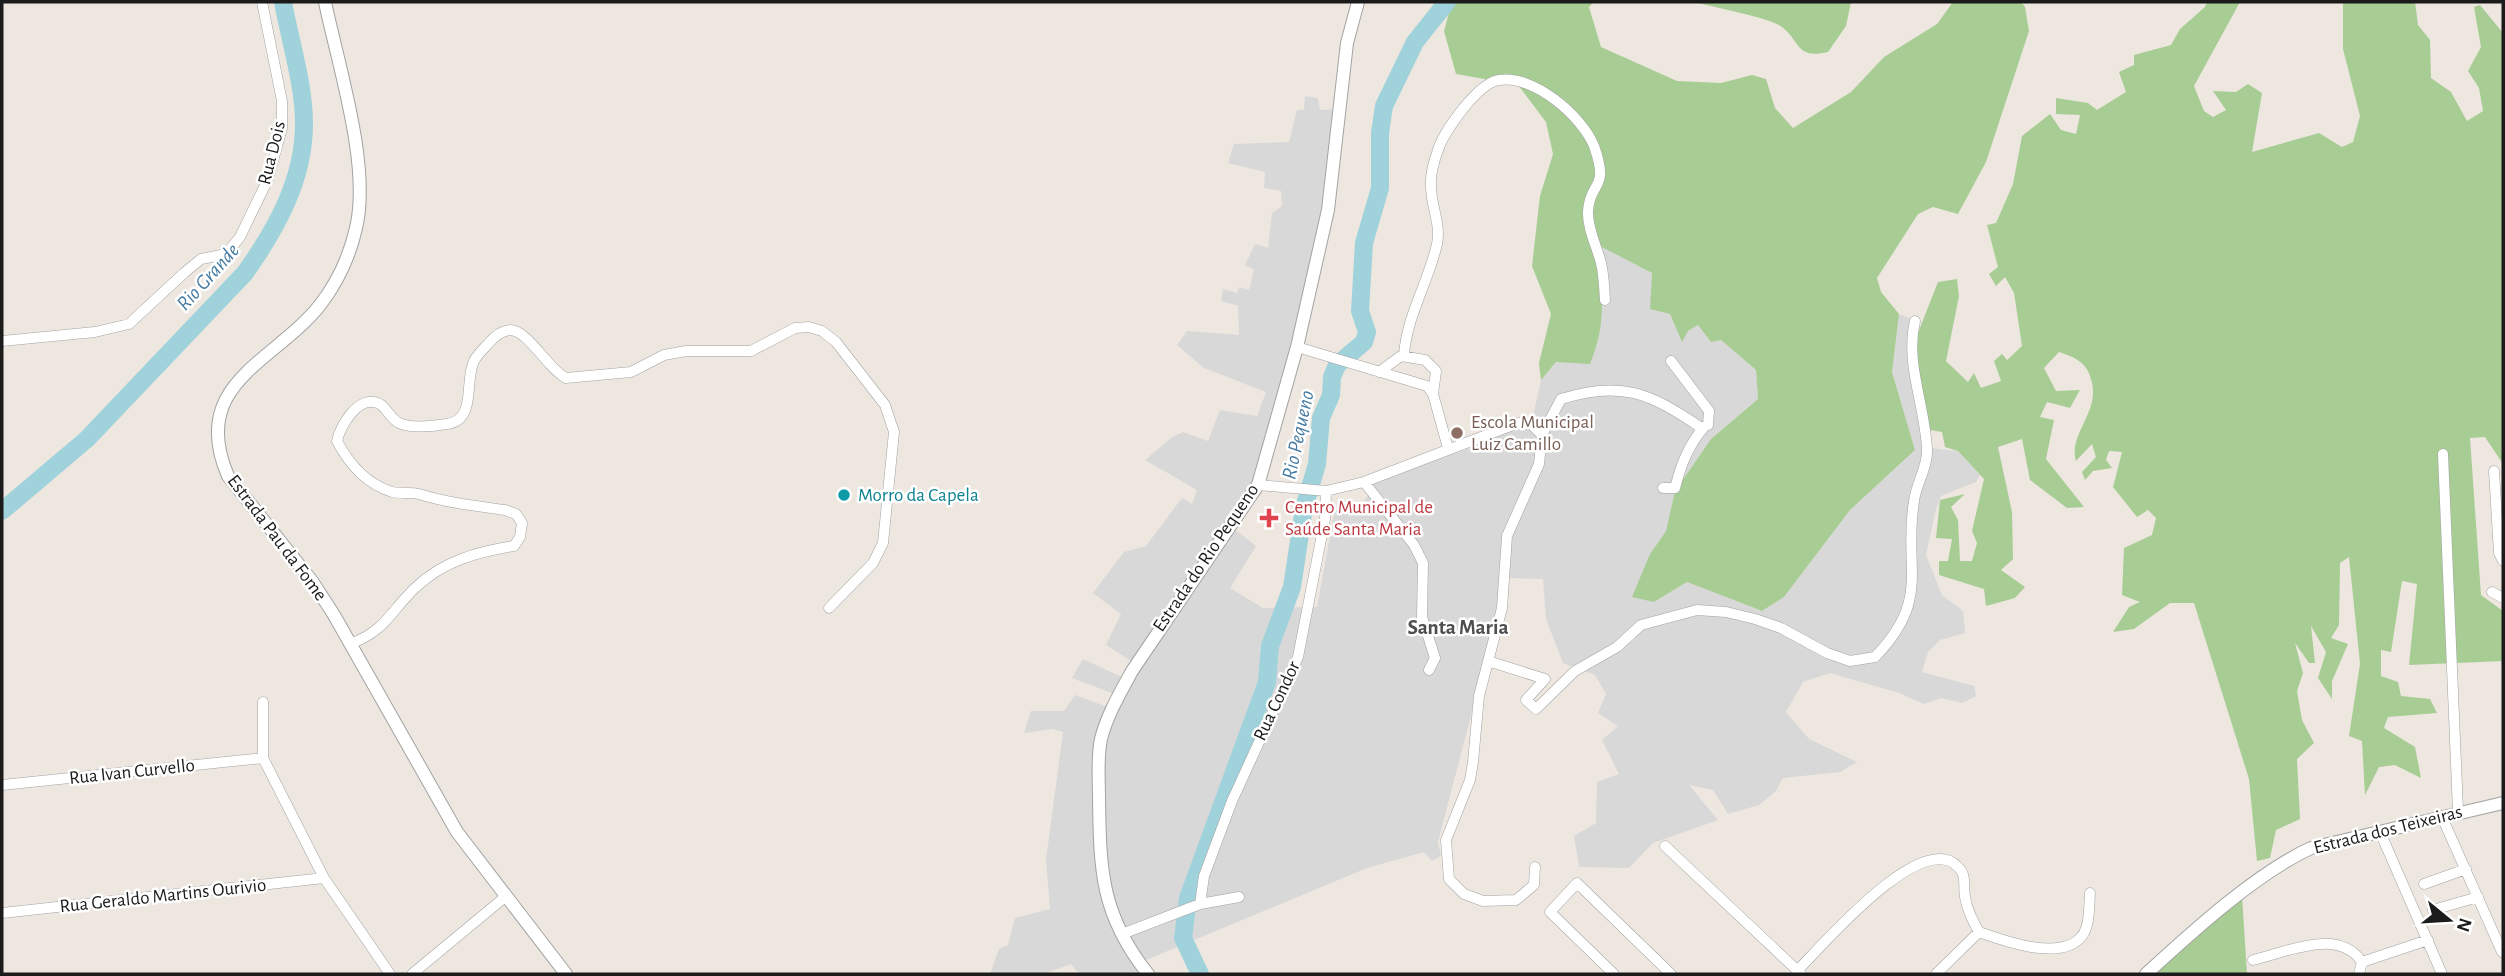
<svg xmlns="http://www.w3.org/2000/svg" width="2505" height="976" viewBox="0 0 2505 976" font-family="'Alegreya Sans',sans-serif">
	<style>
		.residential { fill: #d9d8d8 }
		.forest { fill: #a8cd94 }
		.lines { fill: none; stroke-linecap: round; stroke-linejoin: round }
		.river { stroke: #9fd2db; stroke-width: 18 }
		.minor-casing { stroke: #a2a2a2; stroke-width: 11 }
		.tertiary-casing { stroke: #a2a2a2; stroke-width: 14 }
		.minor { stroke: #fff; stroke-width: 10 }
		.tertiary { stroke: #fff; stroke-width: 12 }
		.education-dot { fill: #8d6e63; stroke: #fff; stroke-width: 2.5 }
		.culture-dot { fill: #0f9aa8; stroke: #fff; stroke-width: 2.5 }
		.health-dot { fill: #e0444e; stroke: #fff; stroke-width: 2.5 }
		.labels { text-anchor: middle; dominant-baseline: central; stroke-width: 5; stroke-linejoin: round; paint-order: stroke }
		.street-label { font-size: 19px; fill: #1b1b1b; stroke: #fff }
		.education-label { font-size: 19px; fill: #785e54; stroke: #fff; text-anchor: start }
		.culture-label { font-size: 19px; fill: #0d838f; stroke: #fff; text-anchor: start }
		.health-label { font-size: 19px; fill: #be3a42; stroke: #fff; text-anchor: start }
		.water-label { font-size: 21px; font-style: italic; fill: #457aa2; stroke: #fff }
		.neighbourhood-label { font-size: 21px; font-weight: bold; fill: #4e4e4e; stroke: #fff }
	</style>
	<rect width="100%" height="100%" fill="#ede7e0"/>
	<path class="residential" d="M1305,96L1318,98L1320,110L1336,109L1327,190L1313,264L1256,478L1229,525L1256,546L1230,588L1263,608L1317,607L1335,509L1359,508L1372,490L1369,483L1476,446L1532,421L1541,380L1556,362L1595,243L1652,273L1682,341L1688,331L1698,325L1711,342L1721,340L1756,370L1758,399L1711,439L1675,491L1666,531L1650,554L1654,602L1687,582L1762,611L1784,597L1850,510L1915,450L1892,372L1899,314L1910,318L1930,448L1958,451L1980,475L1976,482L1941,496L1936,509L1926,555L1942,595L1963,611L1965,633L1940,640L1928,652L1922,672L1974,686L1976,696L1962,703L1941,698L1924,704L1899,693L1830,673L1803,682L1786,712L1809,739L1857,762L1840,772L1783,778L1776,791L1759,805L1728,814L1713,790L1689,785L1718,820L1653,843L1629,868L1579,867L1574,836L1596,823L1597,782L1619,774L1602,740L1618,726L1598,713L1606,694L1595,675L1563,663L1546,619L1543,579L1507,578L1438,842L1441,856L1432,861L1424,852L1367,868L1134,965L1140,974H1079L1071,964L1044,974H990L999,949L1008,945L1015,918L1050,909L1046,860L1063,732L1052,729L1024,733L1031,711H1064L1075,695L1113,709L1120,696L1072,678L1083,659L1126,679L1134,663L1106,645L1121,614L1093,593L1124,552L1146,546L1182,498L1192,504L1197,490L1145,460L1171,438L1183,432L1208,441L1220,410L1257,416L1266,392L1204,368L1177,345L1187,331L1239,335L1238,306L1221,301L1223,289L1237,293L1239,287L1249,290L1254,270L1245,265L1255,244L1268,248L1272,213L1282,206L1281,191L1264,188L1265,172L1228,163L1234,144L1289,142L1297,110H1304Z"/>
	<path class="forest" d="M1452,2H1594L1589,7L1601,47L1677,81L1721,83L1752,75L1766,79L1775,108L1793,128L1851,92L1884,57L1937,24L1953,2H2021L2025,7L2029,31L1986,162L1958,214L1933,207L1918,214L1877,278L1881,292L1899,314L1892,372L1915,450L1850,510L1784,597L1762,611L1687,582L1654,602L1632,597L1650,554L1666,531L1675,491L1711,439L1758,399L1756,370L1721,340L1711,342L1698,325L1688,331L1682,342L1670,314L1650,309L1652,273L1596,244C1602,290 1608,320 1590,364L1556,362L1541,380L1539,363L1551,314L1532,266L1540,196L1553,154L1546,122L1518,85L1456,74L1444,31Z
		M1693,2H1851L1846,26L1828,52C1794,60 1801,39 1779,25C1768,18 1710,6 1693,2Z
		M2207,2H2240L2194,86L2204,111L2213,117L2226,110L2213,91L2236,92L2248,84L2262,93L2252,152L2319,133L2342,147L2353,142L2360,116L2343,49V2H2415L2418,25L2430,40L2431,78L2451,92L2467,121L2483,111L2479,88L2468,71L2481,47L2474,7L2480,5L2503,33V464L2485,437L2470,438L2481,595L2503,611V661L2409,665L2417,584L2402,581L2391,652L2381,650V676L2398,682L2401,696L2430,699L2437,713L2388,717L2384,728L2415,747L2421,778L2395,765L2379,767L2365,795L2362,741L2349,736L2360,664L2349,557L2340,563L2339,625L2331,638L2348,644L2332,681V699L2318,678L2326,652L2311,626L2315,663H2309L2295,643L2303,673L2297,691L2302,720L2314,743L2297,759L2300,819L2276,830L2270,858L2257,861L2249,779L2194,603H2170L2134,629L2113,632L2129,607L2140,602L2122,595L2124,548L2152,535L2156,518L2148,510L2137,517L2113,487L2122,452L2109,451L2106,460L2112,468L2093,471L2085,480L2082,472L2096,457L2092,444L2076,461C2068,435 2099,413 2092,383C2088,363 2077,358 2059,352L2044,368L2056,391L2080,390L2070,408L2047,402L2040,417L2054,420L2046,459L2084,507L2067,508L2030,480L2022,439L1998,447L2012,512L2013,559L2001,570L2025,587L2015,598L1986,606L1984,589L1939,575V561H1948L1952,539L1936,538L1940,500L1965,494L1951,507L1958,520L1960,561H1972L1977,543L1972,531L1984,479L1958,451L1945,447L1942,432L1930,430L1912,348L1938,282L1957,279L1959,296L1946,361L1968,382L1974,373L1981,388L2001,381L1994,361L2002,354L2007,360L2022,346L2014,293L2005,277L1996,286L1989,274L1998,267L1987,225L1996,223L2013,184L2022,136L2050,114L2061,130L2076,134L2080,115L2056,114V98L2088,103L2097,110L2126,92L2119,72L2134,65V55L2171,45L2180,29L2205,7Z
		M2242,896L2247,974H2155Z"/>
	<g class="lines">
		<path class="river" d="M2,511L87,439L245,273C276,229 304,180 304,124C304,84 290,41 283,2
			M1200,974L1183,938L1188,898L1267,682L1270,646L1292,587L1304,508L1317,464L1321,418L1331,395L1332,377L1337,365L1364,342L1367,332L1360,311L1364,243L1380,188V133L1384,106L1415,42L1447,2"/>
		<defs>
			<path id="minor" d="M2,341L95,332L129,324L184,273L201,259L226,254L240,237L268,179L282,128V101L262,2
				M1297,347L1427,386L1433,394L1448,448
				M1404,356C1406,317 1429,281 1437,244C1441,224 1431,206 1431,186C1430,174 1434,161 1438,150C1444,131 1478,83 1499,80C1533,74 1582,116 1594,146C1610,191 1590,180 1588,211C1587,228 1597,247 1601,263C1604,275 1604,287 1605,300
				M1379,372L1401,356L1425,360L1436,371L1433,394
				M2443,454L2458,811
				M2494,471L2499,553L2503,561
				M1364,482L1414,545L1423,563L1422,617L1435,658L1429,670
				M1258,485L1326,491L1364,482L1518,423L1531,424L1542,435
				M1663,488H1675C1681,465 1688,446 1704,427
				M2492,592L2503,598
				M350,644C385,631 390,612 415,588C443,561 477,552 514,546L520,537L522,523L516,514L505,510C475,506 448,503 419,494C411,492 401,494 392,492C367,484 349,464 337,441C340,426 359,393 380,404C387,409 391,419 399,423C411,429 434,426 447,424C477,420 464,381 474,361C477,355 483,349 488,344C493,338 500,331 510,330C528,330 548,369 566,378L631,372L664,355L686,351H751L795,328L809,327L822,331L836,342L885,405L894,432L883,543L873,563L829,608
				M1488,661L1545,679L1526,700L1536,709L1575,671L1617,647L1641,625L1697,610L1726,612L1755,619L1781,628L1827,653L1850,661L1875,657C1932,598 1903,569 1914,501C1916,484 1928,467 1927,449C1925,405 1905,364 1915,321
				M263,702V758L324,878L390,974
				M2,785L263,758
				M2442,817L2502,952
				M2380,832L2442,974
				M1665,846L1801,974
				M1535,867L1534,885L1516,900L1483,901L1464,894L1449,879L1446,840L1470,780L1473,762L1479,696L1502,608L1507,536L1539,464L1542,435L1561,399C1621,380 1650,393 1700,427L1708,425L1709,411L1671,361
				M2424,884L2466,869
				M1200,904L1204,876L1232,801L1298,657L1325,519L1326,491
				M2433,910L2478,897
				M2,913L324,878
				M1122,934L1200,904L1239,897
				M2253,960C2287,952 2338,927 2362,962L2428,940
				M1797,971C1822,946 1922,828 1958,867C1967,875 1963,886 1965,897C1967,910 1973,921 1979,932
				M412,974L505,897
				M1614,974L1550,912L1577,883L1671,974
				M1936,974L1979,932C2005,941 2061,962 2082,936C2090,926 2089,906 2090,893
				M2359,974L2362,962"/>
			<path id="tertiary" d="M325,2C338,65 371,166 356,228C350,255 337,283 320,305C275,362 188,383 228,476L312,581L334,615L457,832L566,974
				M1148,974C1101,915 1100,871 1099,798C1099,780 1097,757 1101,739C1107,715 1120,693 1132,671L1258,485L1297,347L1328,210L1347,43L1358,2
				M2146,974C2192,932 2255,874 2311,848L2503,803"/>
		</defs>
		<use href="#minor" class="minor-casing"/>
		<use href="#tertiary" class="tertiary-casing"/>
		<use href="#minor" class="minor"/>
		<use href="#tertiary" class="tertiary"/>
	</g>
	<circle class="education-dot" cx="1457" cy="433" r="7"/>
	<circle class="culture-dot" cx="844" cy="495" r="7"/>
	<path class="health-dot" d="M1265.5 507.5h7v7h7v7h-7v7h-7v-7h-7v-7h7z"/>
	<g class="labels">
		<g class="street-label">
			<text transform="translate(272 153) rotate(-76)">Rua Dois</text>
			<text transform="translate(277 538) rotate(53)">Estrada Pau da Fome</text>
			<text transform="translate(1206 558) rotate(-56)">Estrada do Rio Pequeno</text>
			<text transform="translate(1277 701) rotate(-65)">Rua Condor</text>
			<text transform="translate(132 772) rotate(-6)">Rua Ivan Curvello</text>
			<text transform="translate(2388 830) rotate(-14)">Estrada dos Teixeiras</text>
			<text transform="translate(163 896) rotate(-6)">Rua Geraldo Martins Ourivio</text>
		</g>
		<g class="education-label">
			<text x="1471" y="422">Escola Municipal<tspan x="1471" dy="22">Luiz Camillo</tspan></text>
		</g>
		<g class="culture-label">
			<text x="858" y="495">Morro da Capela</text>
		</g>
		<g class="health-label">
			<text x="1285" y="507">Centro Municipal de<tspan x="1285" dy="22">Saúde Santa Maria</tspan></text>
		</g>
		<g class="water-label">
			<text transform="translate(208 277) rotate(-48)">Rio Grande</text>
			<text transform="translate(1298 435) rotate(-78)">Rio Pequeno</text>
		</g>
		<g class="neighbourhood-label">
			<text x="1458" y="627">Santa Maria</text>
		</g>
	</g>
	<rect width="2505" height="976" fill="none" stroke="#1b1b1b" stroke-width="7"/>
	<g transform="translate(2449 920) rotate(108)" stroke="#ffffff" stroke-width="5" paint-order="stroke">
	<path d="M0-5L12 26L0 18L-12 26Z" fill="#1b1b1b"/>
	<text y="-10" font-size="19" font-weight="bold" text-anchor="middle" fill="#1b1b1b">N</text>
	</g>
</svg>
